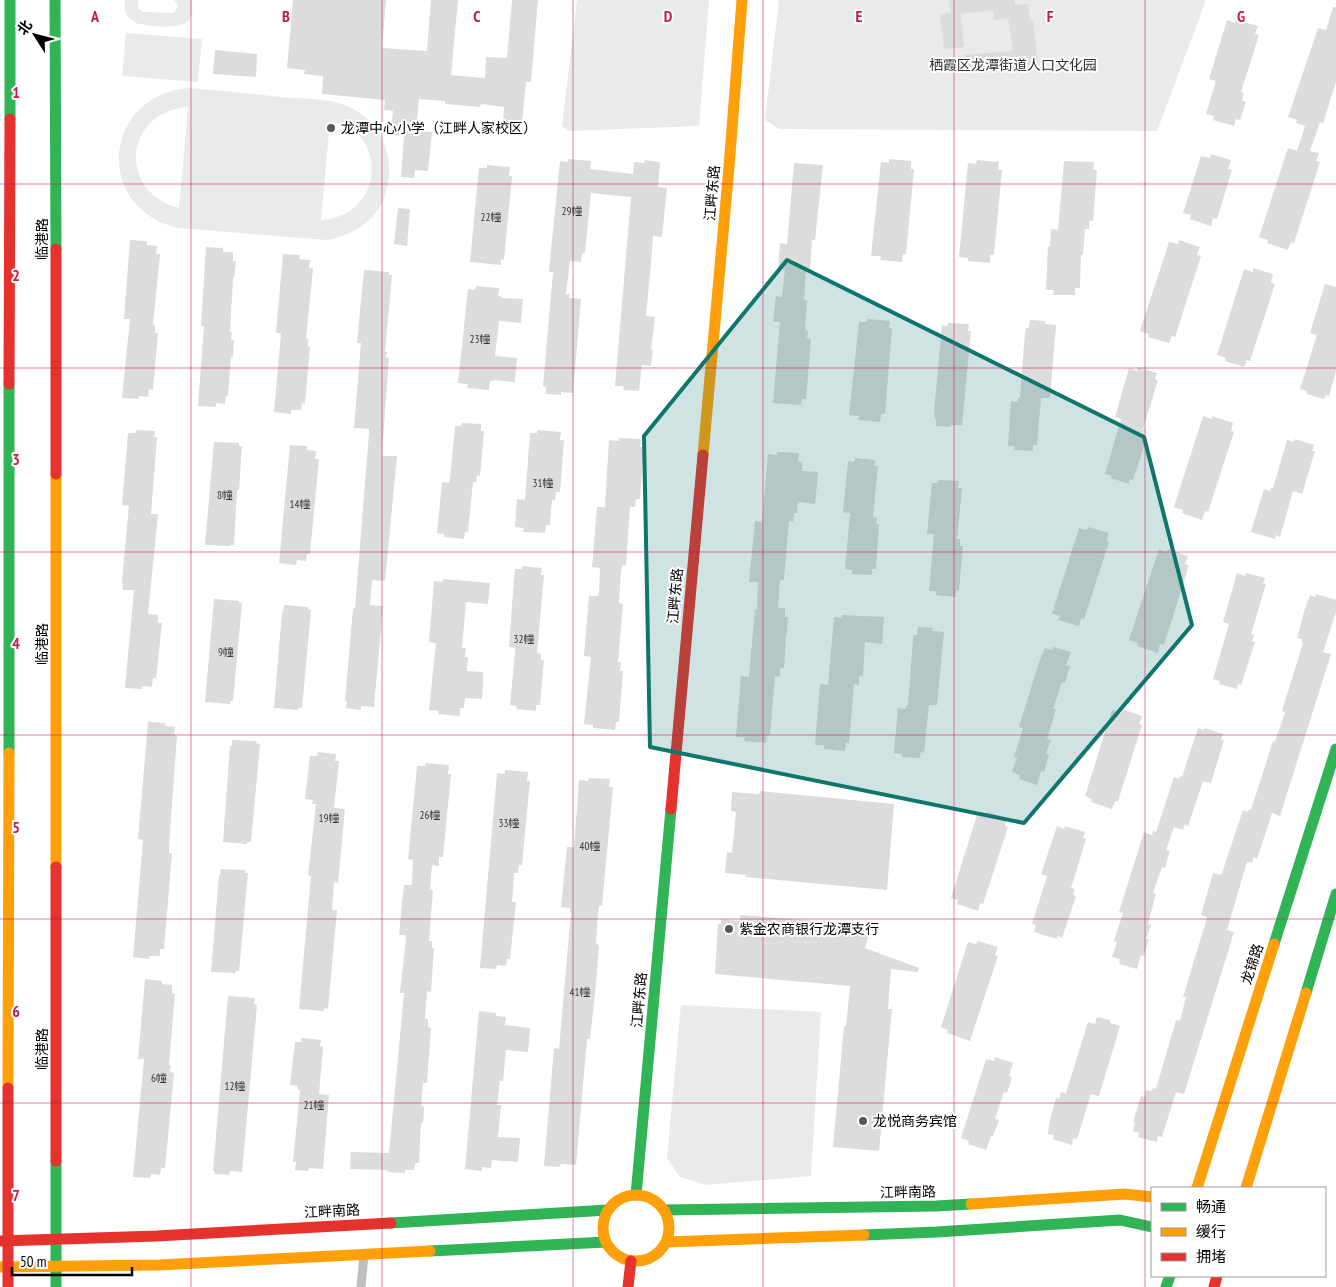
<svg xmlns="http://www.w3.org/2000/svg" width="1336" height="1287" viewBox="0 0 1336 1287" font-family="'PT Sans Narrow','Noto Sans SC',sans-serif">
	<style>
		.green { fill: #eaeaea; fill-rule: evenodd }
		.building { fill: #dcdcdc }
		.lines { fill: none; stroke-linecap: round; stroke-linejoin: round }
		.lane { stroke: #bebebe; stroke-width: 9 }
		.fast { stroke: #30b455; stroke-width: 11 }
		.slow { stroke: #ff9f0a; stroke-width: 11 }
		.jam { stroke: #e5322d; stroke-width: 11 }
		.marked { fill: #0f766e; fill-opacity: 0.2; stroke: #0f766e; stroke-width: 4; stroke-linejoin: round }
		.grid { fill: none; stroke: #c2185b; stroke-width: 1; stroke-opacity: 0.55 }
		.poi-dot { fill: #595959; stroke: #fff; stroke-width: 2 }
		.labels { text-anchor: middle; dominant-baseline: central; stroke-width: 4; stroke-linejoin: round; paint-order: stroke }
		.number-label { font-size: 11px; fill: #373737 }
		.park-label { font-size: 14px; fill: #2f2f2f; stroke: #fff }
		.poi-label { font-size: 14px; fill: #000; stroke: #fff; text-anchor: start }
		.street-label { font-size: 14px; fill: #000; stroke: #fff }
		.grid-label { font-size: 16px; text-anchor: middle; font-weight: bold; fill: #c2185b; stroke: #fff; stroke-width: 4; stroke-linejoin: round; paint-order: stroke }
	</style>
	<rect width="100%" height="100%" fill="#fff"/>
	<path class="green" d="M125,0H138V8L143,12L174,13L178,6L174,0H191C201,35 158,26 139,24C128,20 123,12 125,0Z
		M577,0H709L699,126L569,131L562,126Z
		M779,0H1206L1157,131L779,129L765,120Z
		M126,33L202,39L198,82L122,76Z
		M190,88C225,91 259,95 293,98C310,99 329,99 345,105C380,119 397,157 386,192C378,220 354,235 327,240L178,228C92,208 103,94 190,88ZM188,107V108L179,208C117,192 124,112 188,107ZM330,121C391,132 383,217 321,220Z
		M681,1005L821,1012L811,1176L706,1185L680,1177L667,1158Z"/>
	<path class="building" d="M293,0H386L382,48L427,51L431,0H458L451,75L485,78L486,57L507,58L512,0H538L531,82H526L522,121L503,120L504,107L481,104L480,107L445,104V101L419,99L416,131L432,132L428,171L415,170L414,178L401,177L404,136L391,135L393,111L384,110L385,100L322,94L323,76L304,74L305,70L287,68Z
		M949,0H1014L1015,5L1028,4L1030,20H1033L1038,63L1015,66L1014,64L965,67L963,55L1013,51L1008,18L994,20L993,10L961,14L964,47L944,49L940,14L951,13Z
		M1333,7H1336V82L1323,123L1320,122L1310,151L1319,153L1316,161L1320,162L1294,243L1291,242L1288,250L1267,243L1268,240L1259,237L1288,148L1297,151L1305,126L1296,123L1297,120L1288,117L1318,28L1326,30Z
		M1227,20L1235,23L1236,20L1258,26L1255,34L1259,35L1241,92L1244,93L1242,101L1246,102L1240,120L1236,119L1234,126L1213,120L1214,116L1206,114L1216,81L1209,79Z
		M215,50L257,54L256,77L213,74Z
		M1211,154L1231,160L1228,169L1232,170L1217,219L1213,218L1211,226L1190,219L1191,215L1183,213L1201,156L1210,158Z
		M568,159L591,161L590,169L633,174L634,162L644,163L645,160L660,162L658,187L667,188L662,237L653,236L651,263L646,316L655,317L651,350H653L651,366L642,365L639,391L623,390L624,386H615L631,197L591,193L585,253H582L581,262L570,261L566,294H570L569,298L581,299L573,393L561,392V395L546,394V387L543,386L553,272H549V270L560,161L568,162Z
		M889,159L911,161V169H914L906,254H903L902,262L880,260L881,256H871L881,162L889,163Z
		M977,160L999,162L998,170H1002L994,255H990V263L968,261V258L959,257L968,163L976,164Z
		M1064,161L1094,162L1093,170H1097L1093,221H1089V229H1085L1083,255H1081L1080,288H1075V295H1053L1054,290H1046L1048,246H1050L1051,229L1058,230Z
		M794,163L823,165L815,240H812L810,270H806L804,300H807L805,330L808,331L807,338L811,339L806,399H802L801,405L773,403L780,322H773L776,296L782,297L785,269H778L780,243L787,244Z
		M487,165L510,167L509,176H512L504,260L501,259V265L470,262L479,168H487Z
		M398,208L410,209L407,246L394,244Z
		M130,240L147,241V245L157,246L156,254H160L153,325H155V333H158L153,390L149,389L148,397L139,396L138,399L122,398L130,319H124Z
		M1179,240L1200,247L1197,255L1201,256L1175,337L1172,336L1169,343L1148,337L1149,334L1140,331L1169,242L1178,244Z
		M206,247L223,248V252H233V261H236L234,278H233L230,332H232L231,340H234L233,357H231L228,396H226L225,404L216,403V407L198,406L204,326H201Z
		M283,254L300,255L299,259L310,260L309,268H313L306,339H308V347H310L305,404L302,403L301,410H291V414L274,412L281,333H276Z
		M1253,268L1273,274L1271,282L1275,284L1250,361L1247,360L1244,367L1225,361L1226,358L1217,355L1244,269L1253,272Z
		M364,270L389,272V275H392L385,352H387L386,357L389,358L382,452L383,456H397L385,581L372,580L370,605L383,606L374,707L361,706V710L346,708L347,701H345L353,608H355L369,433V429L354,428L361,343H357Z
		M1325,284L1336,287V371L1329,396L1326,395L1324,399L1307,394V391L1300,389L1317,335L1310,333Z
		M476,286L499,288L498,296H501V298L523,299L521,323L499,321L495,356L517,358L515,382L493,380V381H490L489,390L467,388L468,384L458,383L468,289L475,290Z
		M867,319L890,321L889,328L892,329L885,414H881L880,422L858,420L859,416L849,415L859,322H867Z
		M1030,320L1045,321V324L1056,325L1050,398H1041L1037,445H1033V451L1014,450V446H1008L1011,401L1018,402V398H1020L1025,332L1026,328H1029Z
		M948,323L969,324L968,331H971L962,425H951L950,427L936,426V419H935L934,413L942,325L947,326Z
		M1138,367L1157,373L1155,379L1158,380L1143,429H1146L1144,436L1147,437L1133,480L1130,479L1129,484L1111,478L1112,476L1105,474L1121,419L1115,417L1129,368L1137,371Z
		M1203,416L1212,419V416L1233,423L1231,431L1234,432L1208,512L1205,511L1202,520L1182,513L1183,510L1174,507Z
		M462,423L481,424V431H484L480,476L477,475L476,482H473L468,532H465L464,539L444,537V534L437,533L442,482L449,483L450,480L455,426H461Z
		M136,430L155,431L154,437H157L151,514H158L148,614L158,615V623H162L156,679L153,678L152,687L142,686V689L125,688L134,590H123L122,581L129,506L122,505L128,433H135Z
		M537,430L561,432L560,440H564L560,492H556L555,500H552L550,525H546L545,533L523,532L524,528L515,527L517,499L525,500L530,433H537Z
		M619,438L641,439L640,447H644L640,499H636L635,507H630L626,565H622L621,573L619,603L623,604L618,662H621L620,671H623L619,722H616L615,730L593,728V725L584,724L591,657L584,656L589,596H598L599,593L600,568L592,567L597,507H605L609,440L619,441Z
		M1295,439L1314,445L1312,451H1315L1302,494L1293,491L1280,537L1276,535L1275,539L1251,532L1264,489L1270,491L1271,488H1273L1287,440L1294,442Z
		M214,442L239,443V446H242L239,490H237L234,545H230V546L205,545Z
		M290,445L307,446V450L316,451L315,459H319L310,554H307L306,561L297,560L296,565L279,563Z
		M777,452L799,453L798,461L802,462V471L818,472L815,504L798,502L797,513H794L793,522L789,521L784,580H780L778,608H785V617H788L787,635H786L784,668H780V677L775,676L770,735H767L766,743L744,741L745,737H736L741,676L749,677L755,609L757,610L758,582H749L755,521L762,522L768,454L777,455Z
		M855,458L875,460L874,466H878L873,517L877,518L876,524H879L876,569H872V575L852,574V570L845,569L850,513L843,512L848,461L854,462Z
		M939,480L959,481L958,488H962L957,539H960V546H963L959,591L956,590V597L936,595V591H929L934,534H927L932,483H938Z
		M1088,527L1109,533L1106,541L1109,542L1084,619L1081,618L1079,626L1058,620L1060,616L1052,614L1079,528L1087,530Z
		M1159,549L1167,552L1168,549L1188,556L1185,564L1189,565L1164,645L1160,644L1158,653L1137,646L1138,643L1129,640Z
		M522,566L542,568L541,575H544L537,653L541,654V660H544L540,705H536V711L516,709L517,706L510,705L515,652V648L509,647L513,591L515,569H522Z
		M1237,573L1245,576L1246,573L1265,578L1263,584H1266L1251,634L1254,635L1252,641L1255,642L1241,685L1238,684L1237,689L1219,684L1220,681L1213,679L1229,624L1223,622Z
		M443,579L490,583L488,604L466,602L462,648H466L465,657H468L467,671L483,672V684L482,699L465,698L464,708H460V716L438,714V711L429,710L436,643L429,642L434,581L442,582Z
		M1316,594L1336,600V612L1323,652L1331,654L1280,816L1272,813L1257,859L1254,857L1252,863L1247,862L1227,930L1234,932L1184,1094L1176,1092L1162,1137L1158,1136L1157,1142L1138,1137L1139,1133L1133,1131L1135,1122H1133L1141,1096L1144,1097L1146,1090L1152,1091L1153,1088L1156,1089L1176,1020L1180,1021L1186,997H1183L1206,921L1207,917L1201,915L1213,873L1221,875L1222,873L1243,810L1248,812L1249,809L1251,810L1273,741L1275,742L1285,712L1282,711L1303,643H1302V639L1297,638L1304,612L1310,595L1315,597Z
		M214,599L239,601V603H242L233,701H230V704L205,702Z
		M284,605L308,607V609L311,610L302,708H298V710L274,708L282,612H283Z
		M842,615L884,617L882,644L865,642L863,676H859V685L854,684L849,743H846L845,751L824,749V745H815L820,684L828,685L834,617L842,618Z
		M918,627L933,628L932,631L944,632L937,705H929L924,753L921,752L920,758L902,757V754L894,753L898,708L906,709V705H908L913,639L914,635H917Z
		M1053,647L1071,652L1066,665L1070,666L1065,683L1062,682L1053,709H1056L1047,739L1051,740L1046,754L1049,755L1044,772L1041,771L1037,785L1019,779L1020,775L1012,772L1017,758L1014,757L1023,728L1019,727L1039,662L1045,648L1052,650Z
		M1122,709L1142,716L1139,724L1142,725L1118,801H1115L1112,809L1091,802L1092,799L1085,796L1112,710L1121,713Z
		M148,722L165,723V726L175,727L174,735H177L169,846V853H172L164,949H160V956H149V959L133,957L143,840L138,839Z
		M1198,728L1204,730L1205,728L1223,734L1221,740H1224L1211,783L1203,781L1188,826L1185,824L1183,830L1174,827L1166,850L1170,851L1165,868L1162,867L1153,893L1156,894L1148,924L1151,925L1146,939H1149L1144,956L1141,955L1137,969L1119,964L1120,959L1112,957L1117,942L1114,941L1123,913L1119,912L1144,832L1152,835L1153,831L1156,832L1174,777L1179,779L1180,776L1182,777Z
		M232,740L257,741L256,743L260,744L251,842H247V844L223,842L230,746H232Z
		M318,752L336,754L335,761H339L334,808L345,809L338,883L334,882L332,910H337L328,1009L324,1008V1011L299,1009L311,876L308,875L316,804H312L313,800L305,799L310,756H317Z
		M426,763L449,765L448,774H451L443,857H439V866L432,865L430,890H433L429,941H432V948H434L431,992L427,991L425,1019H428V1027L431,1028L427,1083H423L421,1106L424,1107L423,1123H421L419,1163H415L414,1170H405V1173L387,1172L388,1170L350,1169L351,1152L389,1153L404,993H400L406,939L405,935H399L401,912L404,885H412L413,860L408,859L417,766H425Z
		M505,770L528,772L527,781H530L522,865H519L518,873H514L512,902H516L510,959H507L506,966L497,965L496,969L480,968L497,773L505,774Z
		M589,778L610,779L609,787H613L602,906H599L598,914L596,944L599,945L596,984L590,1039H587L576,1165L561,1164L560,1167L544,1166L554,1048L559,1049L571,912H570V908L561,907L567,847H574L579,780L588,781Z
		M760,791L894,804L887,890L745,877L746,875L725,873L727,852L732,853L736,812L731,811L732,792L759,794Z
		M978,812L986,815L987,812L1007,818L1005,826L1008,827L983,904L980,903L978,911L957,904L958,900L951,898Z
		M1057,826L1064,829L1065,826L1085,832L1083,838L1086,839L1071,888L1075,889L1073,895L1076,896L1062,938L1058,936L1057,939L1034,932L1036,925L1032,924L1047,876L1041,874Z
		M221,869L245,870V873H248L239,971H236L235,973L211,972L219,875H220Z
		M740,915L872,925L865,948L919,968L918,972L891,969L888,1009H892L879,1151L833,1147L844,1026H846L850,986L715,974L718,924H721V919L740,921Z
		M978,941L998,947L995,955L998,956L970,1041L947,1033L948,1030L941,1027L968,942L976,944Z
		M145,979L162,981V984L172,985V993L175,994L169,1065H171L170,1072L174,1073L165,1168H161L160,1175L151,1174L150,1178L133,1177L144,1059H138Z
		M228,996L255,998L254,1004L257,1005L242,1172L230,1171L229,1175L214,1174L215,1171H213Z
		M479,1011L496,1013V1016L506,1017L505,1025L530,1028L528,1052L506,1050L503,1081H500L497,1105H501L498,1137L520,1138L518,1162L492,1160L491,1168L482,1167V1171L465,1169Z
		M1097,1017L1110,1020V1023L1120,1026L1099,1096L1091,1094L1077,1139L1073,1138L1072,1145L1053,1139L1054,1135L1048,1134L1049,1124L1056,1098L1059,1099L1061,1092L1066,1093L1088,1022L1095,1024Z
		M301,1038L321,1040L320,1046L323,1047L319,1094L329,1095L323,1169L309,1168L308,1171L295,1170L296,1162H293L300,1090L298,1089V1086L290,1085L295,1042H301Z
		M995,1057L1013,1063L1009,1076L1012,1077L1007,1093L1004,1092L995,1119L999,1120L993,1136H991L986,1150L968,1144L969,1141L961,1138L986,1059L994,1061Z"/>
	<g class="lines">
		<path class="lane" d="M361,1287L364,1255"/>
		<path class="fast" d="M55,0L56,249
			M10,119V0
			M9,753V384
			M1274,944L1336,749
			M1306,993L1336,894
			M56,1161V1287
			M636,1195L671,809
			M664,1210L936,1206L971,1204
			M391,1223L608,1210
			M864,1235L937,1232L1120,1220L1152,1227
			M430,1251L606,1242
			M1166,1287L1170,1276"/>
		<path class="slow" d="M703,455L729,167L742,0
			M56,474V867
			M8,1088L9,753
			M1197,1188L1274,944
			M1246,1188L1306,993
			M603 1228a33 33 0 1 1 66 0a33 33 0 1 1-66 0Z
			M971,1204L1125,1194L1152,1197
			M666,1242L864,1235
			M0,1267L159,1265L430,1251"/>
		<path class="jam" d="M56,249V474
			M9,384L10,119
			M671,809L703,455
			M56,867V1161
			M0,1241L157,1236L391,1223
			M8,1287V1088
			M628,1287L631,1261
			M1214,1287L1217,1276"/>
	</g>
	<path class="marked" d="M787,260L1144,437L1192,625L1024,823L650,747L644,436Z"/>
	<path class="grid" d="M191,0V1287M382,0V1287M573,0V1287M763,0V1287M954,0V1287M1145,0V1287M0,184H1336M0,368H1336M0,552H1336M0,735H1336M0,919H1336M0,1103H1336"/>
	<g class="poi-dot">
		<circle cx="331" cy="128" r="5"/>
		<circle cx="729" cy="929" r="5"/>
		<circle cx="863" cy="1121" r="5"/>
	</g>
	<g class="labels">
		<g class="number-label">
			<text x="572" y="211">29幢</text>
			<text x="491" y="217">22幢</text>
			<text x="480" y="339">23幢</text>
			<text x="543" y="483">31幢</text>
			<text x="225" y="495">8幢</text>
			<text x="300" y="504">14幢</text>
			<text x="524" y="639">32幢</text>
			<text x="226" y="652">9幢</text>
			<text x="430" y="815">26幢</text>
			<text x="329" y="818">19幢</text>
			<text x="509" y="823">33幢</text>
			<text x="590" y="846">40幢</text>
			<text x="580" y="992">41幢</text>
			<text x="159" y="1078">6幢</text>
			<text x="235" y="1086">12幢</text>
			<text x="314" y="1105">21幢</text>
		</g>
		<g class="park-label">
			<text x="1013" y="65">栖霞区龙潭街道人口文化园</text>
		</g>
		<g class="poi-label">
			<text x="341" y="128">龙潭中心小学（江畔人家校区）</text>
			<text x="739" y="929">紫金农商银行龙潭支行</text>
			<text x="873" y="1121">龙悦商务宾馆</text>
		</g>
		<g class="street-label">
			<text transform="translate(712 193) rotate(-85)">江畔东路</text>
			<text transform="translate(42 239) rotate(-90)">临港路</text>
			<text transform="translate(675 596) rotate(-85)">江畔东路</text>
			<text transform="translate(42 644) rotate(-90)">临港路</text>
			<text transform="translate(1252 964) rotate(-72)">龙锦路</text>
			<text transform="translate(639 1000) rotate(-85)">江畔东路</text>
			<text transform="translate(42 1049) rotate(-90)">临港路</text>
			<text transform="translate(908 1192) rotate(-1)">江畔南路</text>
			<text transform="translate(332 1211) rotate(-3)">江畔南路</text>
		</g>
	</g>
	<g class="grid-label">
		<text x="95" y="22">A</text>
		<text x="286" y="22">B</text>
		<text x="477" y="22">C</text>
		<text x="668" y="22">D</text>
		<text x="859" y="22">E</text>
		<text x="1050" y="22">F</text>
		<text x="1241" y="22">G</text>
		<text x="16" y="98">1</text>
		<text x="16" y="281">2</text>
		<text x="16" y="465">3</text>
		<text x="16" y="649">4</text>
		<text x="16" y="833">5</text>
		<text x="16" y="1017">6</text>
		<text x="16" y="1201">7</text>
	</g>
	<rect x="1151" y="1187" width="175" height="90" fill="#ffffff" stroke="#999999"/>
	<rect x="1161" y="1203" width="25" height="8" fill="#30b455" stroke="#999999"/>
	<text x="1196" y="1212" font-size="15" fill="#000000">畅通</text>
	<rect x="1161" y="1228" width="25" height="8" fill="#ff9f0a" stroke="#999999"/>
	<text x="1196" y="1237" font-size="15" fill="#000000">缓行</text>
	<rect x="1161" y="1253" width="25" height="8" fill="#e5322d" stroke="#999999"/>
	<text x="1196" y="1262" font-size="15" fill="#000000">拥堵</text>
	<g transform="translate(35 35) rotate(306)" stroke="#ffffff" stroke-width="4" paint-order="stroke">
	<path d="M0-4L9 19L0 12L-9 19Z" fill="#000000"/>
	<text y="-8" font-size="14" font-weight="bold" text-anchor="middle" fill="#000000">北</text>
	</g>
	<path d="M12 1267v8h120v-8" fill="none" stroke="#000000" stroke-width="2.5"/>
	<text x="20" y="1267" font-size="15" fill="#000000" stroke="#ffffff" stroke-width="4" paint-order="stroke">50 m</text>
</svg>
